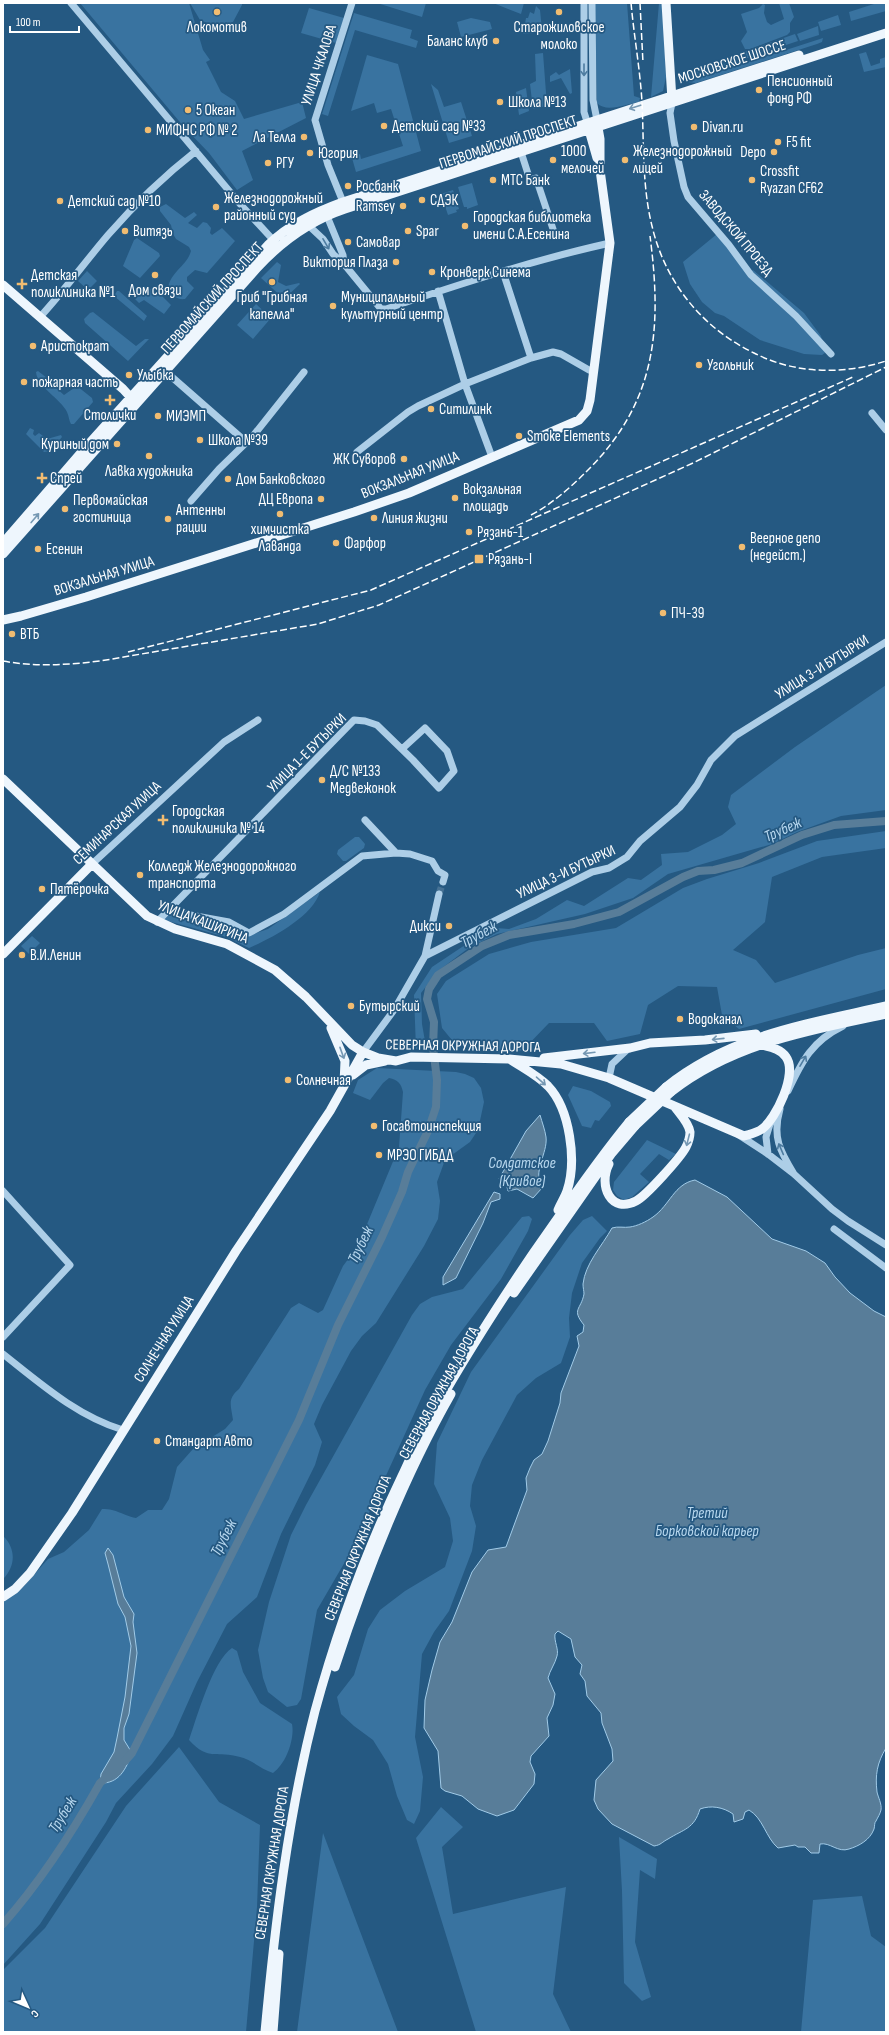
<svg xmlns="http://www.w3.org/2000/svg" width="889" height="2035" viewBox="0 0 889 2035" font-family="'Sofia Sans Condensed',sans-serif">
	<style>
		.green { fill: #3973a0 }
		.water { fill: #587d99; stroke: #a1cbe8 }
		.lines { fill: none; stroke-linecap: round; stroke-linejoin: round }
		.river { stroke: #587d99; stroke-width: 8 }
		.minor-tunnel { stroke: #467295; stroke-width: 7; stroke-dasharray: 7 3.5; stroke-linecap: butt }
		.minor { stroke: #adcee7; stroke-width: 7 }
		.major { stroke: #eef6fd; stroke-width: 9 }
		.rail { stroke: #fff; stroke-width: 1.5; stroke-dasharray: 7 3; stroke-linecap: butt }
		.major-bridge { stroke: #eef6fd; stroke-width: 9 }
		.oneway { stroke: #4e7ca0 }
		.oneway2 { stroke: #7598b3 }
		.poi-dot { fill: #f1bc71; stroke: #255982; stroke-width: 1.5 }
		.labels { text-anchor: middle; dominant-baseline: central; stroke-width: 3.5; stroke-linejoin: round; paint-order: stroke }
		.poi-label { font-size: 15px; fill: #fff; stroke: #255982; text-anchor: start }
		.street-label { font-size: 15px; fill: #fff; stroke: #255982 }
		.water-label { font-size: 16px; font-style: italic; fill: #b8d8ef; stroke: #255982 }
	</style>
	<rect width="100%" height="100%" fill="#255982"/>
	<path class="green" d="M80,3H189L203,50L210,60L206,62L221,92L235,101L244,119L302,102L306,118L242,151L253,180L237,190L209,153L184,127Z
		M190,3H242V5L233,22L217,27L200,20Z
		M377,3H426L422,17Z
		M493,3H524L521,14Z
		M595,3H627L634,96L640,98L639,102C627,104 606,113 597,103Z
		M659,3H663L666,77L663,91L651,97Z
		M779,3H789L794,17L790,23V32L787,35L750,49H745L741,41L747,32L741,14L759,8L763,4L765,5L764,13L767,22L771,25L784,19Z
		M877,3H886V11L851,21L849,12Z
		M536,6L540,10L542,30L537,33L523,34L526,18H528L530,12L534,14Z
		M309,8L344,18L336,43L301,33Z
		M354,13L412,30L410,38L418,41L416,48L355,30L328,116L322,114Z
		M838,15L841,25L821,31L818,22Z
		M471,18L490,22L492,29L461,37L457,22Z
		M818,26L819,35L800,41L797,34Z
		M795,34L798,41L688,78L685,76L686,72Z
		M823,38L822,42L817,44L696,83L687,82Z
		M866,52L871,66L880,63V59L886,57V67L864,72L859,54Z
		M543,53L547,106L533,109L530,84L536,81L535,54Z
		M367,55L398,64L421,151L356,172L352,158L360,154L361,159L403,146L391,109L377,113L374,103L351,111Z
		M570,69L572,93L570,94L561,78L550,82V76L556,72L559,75Z
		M431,84L438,90L444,107L461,102L472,136L449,143Z
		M526,88L529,111L519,115L516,92Z
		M472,183L478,205L467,209V207H464L458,187Z
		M453,190L459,209L456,210L457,212L448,215L441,194Z
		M166,204L185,218L194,212L197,215L188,223L197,228L203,222L207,223L211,228L210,233L212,235L222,228L235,241L207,273L195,270L187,277V281L194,288L185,299C176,300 172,295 168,288C171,271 187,266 191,251L189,247L176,239L173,234L171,225L160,211V207Z
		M717,234L748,273L753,270L804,313L821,336L825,353L822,355L804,354L760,340L724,316L715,313L702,302L690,284L683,262Z
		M137,238L159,253L160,256L140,278L123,266L134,240Z
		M277,262L281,265L278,282L286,286L299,283L300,284L284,299L261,278Z
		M87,271L97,281L88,290L78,281Z
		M153,287L171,305L164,314L144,300L139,303L135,299L147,289L149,290Z
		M117,291H119L147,316L144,321L114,296Z
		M256,304L271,318L253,339L237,325Z
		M93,312L136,346L145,339H149L128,361L85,323L84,319L90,313Z
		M38,371L56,385V388L64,395L77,386L92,398L93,402L74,424H71C69,421 69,416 67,412C61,399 37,387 36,372Z
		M30,428L34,430L33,434L35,436L39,433L47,439L61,435L62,437L50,451L44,452L26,434Z
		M886,685V810L841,816L797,832L772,844L668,874L633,898L585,914L497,934L470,947L438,971L421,993L422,1024L426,1047L416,1049L414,995L432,967L468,943L496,928L509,929L536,919L567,900L584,906L628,878L641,880L662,865L661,854L688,852L722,835L736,824L728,807L731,795L795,747Z
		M886,831V848L822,857L772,877L765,922L733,950L756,960L775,983L858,955L886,948V989L739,1029L722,1015L717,987L678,986L648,1005L640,1034L607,1041L594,1023H549L523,1050L502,1053L456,1045L442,1028L437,994L446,981L489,954L531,942L616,928L683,888L707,879L759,863L817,841Z
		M355,837H359L365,844L364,848L346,861H343L337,854L338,850Z
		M320,892C312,917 272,938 249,948L226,937L164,920L169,915L250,935L268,929Z
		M32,936L40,943L29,954L21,946Z
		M377,1068L456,1072L465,1074L474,1078L481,1088L484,1102L478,1130L470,1142L445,1160L437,1182L440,1201L438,1219L424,1246L376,1323L362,1336L351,1351L322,1405L314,1424L322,1442L315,1465L281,1534L257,1597L227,1624L197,1682L173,1736L152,1764L116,1803L106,1822L40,1924L3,1965V1602L24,1586L48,1559L64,1552L89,1530L102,1509C118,1509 121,1515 136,1518L148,1510H162L169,1499L177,1467L193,1449L225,1429L233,1420C231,1405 227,1399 239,1389L291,1308L299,1303L318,1313L323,1310L343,1266L358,1246L399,1147L403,1092C401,1083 398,1080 389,1078L383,1083L370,1100L353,1093L358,1080Z
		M573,1086L591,1091L610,1102L611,1106L599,1121L595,1120L591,1128L582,1126L568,1095Z
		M647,1140L676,1154L669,1160L659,1154L640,1174L649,1182L632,1197L624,1200L617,1196L613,1190L614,1182Z
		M529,1216L532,1219L528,1231L501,1279L451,1345L425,1390L353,1548L317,1610L301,1699L297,1705L287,1707L268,1692L263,1678L258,1650L269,1602L291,1535L306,1505L412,1315L420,1304L432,1297L463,1289L522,1217Z
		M592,1216L607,1231L600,1238L582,1263L572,1293L569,1318L570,1337L561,1363L536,1378L517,1395L482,1460L472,1485L470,1506L476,1526L472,1551L449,1611L434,1632L422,1654L415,1737L423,1777L420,1811L414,1824L407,1820L397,1796L388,1764L373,1740L354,1726L341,1714L337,1697L354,1675L368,1629L380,1610L405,1591L445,1567L453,1541L450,1518L434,1484L437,1443L471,1372L570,1235L583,1220Z
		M3,1536C16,1548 16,1566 3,1579Z
		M232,1648L237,1651L243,1672L260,1703L292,1724C295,1739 286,1764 273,1773C261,1769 252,1760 240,1757C217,1750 209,1762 189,1740C197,1717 213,1660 232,1648Z
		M179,1747L219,1802L260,1825L257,1907L246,2032H3V1970L45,1928L126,1806Z
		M441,1807L463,1827L442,1847L453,1914L566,1887L553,1994L571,2032H476L416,1838Z
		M323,1833L398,2032H297Z
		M619,1837L657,1859L655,1879L640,1870L635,1942L651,1997L642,2001L624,1983L622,1891Z
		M862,1896L871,1936L886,1947V2032H801L813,1900Z"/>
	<path class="water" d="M540,1115C542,1122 545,1130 546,1137C548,1153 532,1172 542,1188L533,1198L517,1189L508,1191L505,1179H499L526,1131Z
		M695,1180L727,1197L772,1239L806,1251L825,1263L835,1277L850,1293L874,1311L886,1317V1748C877,1763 875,1775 877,1792C878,1797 882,1804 881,1810C880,1814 878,1817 876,1821C874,1823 875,1826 874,1829C870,1840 859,1846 849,1849C838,1853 830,1842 820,1844L819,1853H811L805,1847H798L795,1845L778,1848C766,1838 763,1818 749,1810L745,1812L743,1819L734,1822L733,1814C723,1807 711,1805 700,1809C694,1829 684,1829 668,1839C662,1842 661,1845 654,1846L612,1824L598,1809L594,1800L596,1780L613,1761L612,1749L602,1723L601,1713L587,1696L585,1681L580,1674L582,1665L575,1657L571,1639L558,1631L555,1634C554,1642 559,1649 557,1656C555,1664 550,1670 548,1678L555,1694L553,1705L547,1718L549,1736L531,1756L530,1762L535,1774L534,1784L514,1810L497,1816L478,1809L462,1796L445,1791L441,1788L438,1751L424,1728L425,1700L432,1670L440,1642L452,1622L472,1572L488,1550L506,1547L527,1490L526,1478L530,1468L534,1460L542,1454L548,1441L560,1403L561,1393L579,1346L577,1336L583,1332L584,1325C571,1309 581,1310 584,1294C584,1291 583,1288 583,1284C585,1264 602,1246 612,1228C618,1226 624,1228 630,1227C637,1226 646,1222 653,1217C670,1205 674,1184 695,1180Z
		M494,1192L500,1194V1199L491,1202L483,1223L456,1278L443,1285V1277Z
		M108,1548L113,1555L124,1597L134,1614L133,1622L137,1653L129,1714L124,1728V1740L132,1753C126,1769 119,1784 100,1783L101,1774L114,1752L117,1738L125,1697L131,1646L125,1617L118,1604L108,1564L105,1553Z"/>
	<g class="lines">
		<path class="river" d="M125,1761L132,1753L299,1420L338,1325L382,1237L402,1192L408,1172L428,1131L436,1107L437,1080L433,1047L434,1022L427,999L429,989L438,975L482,946L509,935L574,924L619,912L683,877L698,871L714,870L742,863L802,835L834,825L886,821
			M3,1924C41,1881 72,1833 100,1783L108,1776"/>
		<path class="minor-tunnel" d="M439,894L443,882"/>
		<path class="minor" d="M71,3L241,205L276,243
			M584,3V112L589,128
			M592,3L593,100L597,120
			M672,103L670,113L674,141L684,187L688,197L729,245L751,275L796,316L831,354
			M521,152L530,180L536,178L553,229
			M343,202L328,165L315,120L352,3
			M327,216L343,255L344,264
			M308,225L323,239L333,254L344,264L381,309H386C460,284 534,260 610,243
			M503,272L531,358
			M438,291L465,384L492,457
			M40,317C64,291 85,262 108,235C135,204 164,176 196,151
			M165,371L246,442
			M872,413L886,430
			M357,452L408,412L418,406L465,384L531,358L553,352L561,354L589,370L594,371
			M191,501L219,469L253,436L304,372
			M365,820L396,853
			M92,864L224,742L258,720
			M168,911L229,922L249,933L284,914L362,856L396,853L410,854L432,861L438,871L445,875L443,882
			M157,922L354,720L365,721L377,725L413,760L439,788L454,771L447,751L425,728L402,749
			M425,956L592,872L609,868L627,857L640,841L680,807L697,785L711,760L735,736L886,642
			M363,1052L394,1010L425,956L439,894
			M609,1078L612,1064L629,1048
			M788,1091C802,1061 812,1041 843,1026
			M780,1109C772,1137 780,1151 794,1174
			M739,1135L768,1154L794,1174L832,1209L848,1221L886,1245
			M768,1154L766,1137L771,1121
			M3,1191L70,1265L3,1337
			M834,1229L886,1268
			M3,1354C41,1384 77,1416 123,1430"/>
		<path class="major" d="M666,3L672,100
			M589,130L597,158
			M3,285L123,389L134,401
			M3,543L86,447L268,245C289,224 316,212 343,202L799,55
			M3,554L257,268C282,241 309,221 345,209L886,33
			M3,620L21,616L86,597L354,512L409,493L579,420L587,411L590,400L610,243L600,170V139L597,122
			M3,779L147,916L175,929L227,944L275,970L306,997L352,1045L363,1052L378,1058L396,1061L411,1057L509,1059L561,1064L609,1078L744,1136C750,1134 757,1133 762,1129C776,1119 798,1073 786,1057C780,1048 768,1047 758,1044
			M3,954L92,864
			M331,1028L345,1061L344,1084
			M544,1058L630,1048L650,1043L705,1040L756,1034
			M511,1060C523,1068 537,1075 548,1086C570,1109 577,1161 567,1191C565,1197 561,1203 558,1210
			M353,1075L366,1065L385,1061
			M666,1087C731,1035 807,1024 886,1006
			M671,1092C733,1043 811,1030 886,1014
			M609,1164C598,1186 611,1214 636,1201C646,1196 681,1157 686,1147C688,1143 690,1136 690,1132C689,1123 679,1113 674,1106
			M514,1293L612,1153L635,1126
			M3,1597L15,1589L30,1573L72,1513L236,1251L330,1111L363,1052
			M335,1667C366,1573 402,1480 451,1394
			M265,2032C275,1924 288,1816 315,1711C337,1630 366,1551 402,1476C410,1459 417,1442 426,1426C459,1366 496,1308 534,1252C565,1208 595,1163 629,1122
			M273,2032L279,1954"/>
		<path class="rail" d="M631,3C634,36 640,69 642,102C644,143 642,186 652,226C665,282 702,328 754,353C795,374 842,375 886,361
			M640,3L643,63
			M531,515C552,504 571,487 588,470C657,401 662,328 650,236
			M128,652L371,590L853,377
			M3,661C35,667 67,665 100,661L318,624L379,605L693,463L886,367"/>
		<path class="major-bridge" d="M629,1122L666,1087
			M635,1126L671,1092"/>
	</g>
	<defs><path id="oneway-shaft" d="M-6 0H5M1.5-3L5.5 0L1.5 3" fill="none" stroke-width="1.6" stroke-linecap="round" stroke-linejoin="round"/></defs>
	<g class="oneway">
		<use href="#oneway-shaft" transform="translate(584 70) rotate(90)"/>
		<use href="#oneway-shaft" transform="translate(326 244) rotate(60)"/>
		<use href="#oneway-shaft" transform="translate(803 1061) rotate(-60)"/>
		<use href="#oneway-shaft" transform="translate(781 1149) rotate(-113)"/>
	</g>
	<g class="oneway2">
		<use href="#oneway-shaft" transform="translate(635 107) rotate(162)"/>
		<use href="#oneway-shaft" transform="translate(35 518) rotate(-50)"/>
		<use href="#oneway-shaft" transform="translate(718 1039) rotate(174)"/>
		<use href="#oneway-shaft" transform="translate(342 1053) rotate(70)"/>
		<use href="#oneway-shaft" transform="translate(589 1053) rotate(173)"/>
		<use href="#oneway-shaft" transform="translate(541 1081) rotate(41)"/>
		<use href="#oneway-shaft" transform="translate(688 1140) rotate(104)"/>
	</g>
	<g class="poi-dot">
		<circle cx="217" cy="12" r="4"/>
		<circle cx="559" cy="12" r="4"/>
		<circle cx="496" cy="41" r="4"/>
		<circle cx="759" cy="90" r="4"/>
		<circle cx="500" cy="102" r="4"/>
		<circle cx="188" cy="110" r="4"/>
		<circle cx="384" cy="126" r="4"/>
		<circle cx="694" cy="127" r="4"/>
		<circle cx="148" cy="130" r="4"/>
		<circle cx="304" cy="137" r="4"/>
		<circle cx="778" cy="142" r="4"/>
		<circle cx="774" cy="152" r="4"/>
		<circle cx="310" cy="153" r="4"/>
		<circle cx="553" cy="160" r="4"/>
		<circle cx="625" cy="160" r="4"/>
		<circle cx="268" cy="163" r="4"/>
		<circle cx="493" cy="180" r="4"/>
		<circle cx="752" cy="180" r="4"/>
		<circle cx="348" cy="186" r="4"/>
		<circle cx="422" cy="200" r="4"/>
		<circle cx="60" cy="201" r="4"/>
		<circle cx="403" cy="206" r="4"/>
		<circle cx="216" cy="207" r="4"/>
		<circle cx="465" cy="226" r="4"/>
		<circle cx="125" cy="231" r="4"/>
		<circle cx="408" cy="231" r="4"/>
		<circle cx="348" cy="242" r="4"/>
		<circle cx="396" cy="262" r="4"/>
		<circle cx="432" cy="272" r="4"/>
		<circle cx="155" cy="275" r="4"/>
		<circle cx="272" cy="282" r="4"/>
		<path d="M20 278h4v4h4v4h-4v4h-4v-4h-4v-4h4z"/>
		<circle cx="333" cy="306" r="4"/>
		<circle cx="33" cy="346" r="4"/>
		<circle cx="699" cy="365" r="4"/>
		<circle cx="129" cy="375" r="4"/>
		<circle cx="24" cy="382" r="4"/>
		<path d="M108 394h4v4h4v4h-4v4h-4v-4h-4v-4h4z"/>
		<circle cx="431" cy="409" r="4"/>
		<circle cx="158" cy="416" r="4"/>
		<circle cx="519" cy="436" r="4"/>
		<circle cx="200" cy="440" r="4"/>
		<circle cx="117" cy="444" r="4"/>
		<circle cx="149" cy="456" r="4"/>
		<circle cx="404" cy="459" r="4"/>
		<path d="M40 472h4v4h4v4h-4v4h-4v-4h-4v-4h4z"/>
		<circle cx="228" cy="479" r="4"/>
		<circle cx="455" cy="498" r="4"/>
		<circle cx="321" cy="499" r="4"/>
		<circle cx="65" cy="509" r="4"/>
		<circle cx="280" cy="514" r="4"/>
		<circle cx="374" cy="518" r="4"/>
		<circle cx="168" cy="519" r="4"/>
		<circle cx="469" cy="532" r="4"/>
		<circle cx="336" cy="543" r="4"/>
		<circle cx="742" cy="547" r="4"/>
		<circle cx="38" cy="549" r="4"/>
		<rect x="474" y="554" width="10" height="10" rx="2"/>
		<circle cx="663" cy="613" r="4"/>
		<circle cx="12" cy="634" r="4"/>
		<circle cx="322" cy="780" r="4"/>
		<path d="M161 814h4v4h4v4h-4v4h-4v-4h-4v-4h4z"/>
		<circle cx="140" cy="875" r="4"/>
		<circle cx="42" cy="889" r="4"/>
		<circle cx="449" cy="926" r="4"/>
		<circle cx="22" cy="955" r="4"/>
		<circle cx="351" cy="1006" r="4"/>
		<circle cx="680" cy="1019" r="4"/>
		<circle cx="288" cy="1080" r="4"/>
		<circle cx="374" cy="1126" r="4"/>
		<circle cx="379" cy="1155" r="4"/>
		<circle cx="157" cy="1441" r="4"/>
	</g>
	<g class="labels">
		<g class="poi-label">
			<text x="217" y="27" text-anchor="middle">Локомотив</text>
			<text x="559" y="27" text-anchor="middle">Старожиловское<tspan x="559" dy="17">молоко</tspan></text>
			<text x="488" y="41" text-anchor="end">Баланс клуб</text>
			<text x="767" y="81">Пенсионный<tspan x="767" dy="17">фонд РФ</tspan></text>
			<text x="508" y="102">Школа №13</text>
			<text x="196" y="110">5 Океан</text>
			<text x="392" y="126">Детский сад №33</text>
			<text x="702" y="127">Divan.ru</text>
			<text x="156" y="130">МИФНС РФ № 2</text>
			<text x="296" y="137" text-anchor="end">Ла Телла</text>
			<text x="786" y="142">F5 fit</text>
			<text x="561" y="151">1000<tspan x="561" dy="17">мелочей</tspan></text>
			<text x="633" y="151">Железнодорожный<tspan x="633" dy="17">лицей</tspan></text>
			<text x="766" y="152" text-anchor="end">Depo</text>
			<text x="318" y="153">Югория</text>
			<text x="276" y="163">РГУ</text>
			<text x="760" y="171">Crossfit<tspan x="760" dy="17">Ryazan CF62</tspan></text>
			<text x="501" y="180">МТС Банк</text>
			<text x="356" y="186">Росбанк</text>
			<text x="224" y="198">Железнодорожный<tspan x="224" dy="17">районный суд</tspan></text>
			<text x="430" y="200">СДЭК</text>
			<text x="68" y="201">Детский сад №10</text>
			<text x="395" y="206" text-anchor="end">Ramsey</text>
			<text x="473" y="217">Городская библиотека<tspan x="473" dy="17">имени С.А.Есенина</tspan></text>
			<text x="133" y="231">Витязь</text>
			<text x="416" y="231">Spar</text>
			<text x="356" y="242">Самовар</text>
			<text x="388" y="262" text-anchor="end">Виктория Плаза</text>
			<text x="440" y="272">Кронверк Синема</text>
			<text x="31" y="275">Детская<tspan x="31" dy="17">поликлиника №1</tspan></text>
			<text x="155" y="290" text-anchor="middle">Дом связи</text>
			<text x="272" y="297" text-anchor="middle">Гриб "Грибная<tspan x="272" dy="17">капелла"</tspan></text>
			<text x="341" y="297">Муниципальный<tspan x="341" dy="17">культурный центр</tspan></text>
			<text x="41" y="346">Аристократ</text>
			<text x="707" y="365">Угольник</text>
			<text x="137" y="375">Улыбка</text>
			<text x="32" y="382">пожарная часть</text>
			<text x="439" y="409">Ситилинк</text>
			<text x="110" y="415" text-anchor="middle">Столички</text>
			<text x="166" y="416">МИЭМП</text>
			<text x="527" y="436">Smoke Elements</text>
			<text x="208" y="440">Школа №39</text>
			<text x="109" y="444" text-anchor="end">Куриный дом</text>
			<text x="396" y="459" text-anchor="end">ЖК Суворов</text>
			<text x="149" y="471" text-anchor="middle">Лавка художника</text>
			<text x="50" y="478">Спрей</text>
			<text x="236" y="479">Дом Банковского</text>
			<text x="463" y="489">Вокзальная<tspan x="463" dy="17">площадь</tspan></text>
			<text x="313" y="499" text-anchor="end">ДЦ Европа</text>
			<text x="73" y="500">Первомайская<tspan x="73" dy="17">гостиница</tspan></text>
			<text x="176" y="510">Антенны<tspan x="176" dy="17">рации</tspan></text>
			<text x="382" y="518">Линия жизни</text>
			<text x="280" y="529" text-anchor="middle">химчистка<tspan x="280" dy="17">Лаванда</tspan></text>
			<text x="477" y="532">Рязань-1</text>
			<text x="750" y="538">Веерное депо<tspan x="750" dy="17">(недейст.)</tspan></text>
			<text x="344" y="543">Фарфор</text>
			<text x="46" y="549">Есенин</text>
			<text x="488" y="559">Рязань-I</text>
			<text x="671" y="613">ПЧ-39</text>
			<text x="20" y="634">ВТБ</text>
			<text x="330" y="771">Д/С №133<tspan x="330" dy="17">Медвежонок</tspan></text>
			<text x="172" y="811">Городская<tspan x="172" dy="17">поликлиника № 14</tspan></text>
			<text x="148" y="866">Колледж Железнодорожного<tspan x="148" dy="17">транспорта</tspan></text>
			<text x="50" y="889">Пятёрочка</text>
			<text x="441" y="926" text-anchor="end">Дикси</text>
			<text x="30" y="955">В.И.Ленин</text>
			<text x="359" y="1006">Бутырский</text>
			<text x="688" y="1019">Водоканал</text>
			<text x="296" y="1080">Солнечная</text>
			<text x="382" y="1126">Госавтоинспекция</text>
			<text x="387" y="1155">МРЭО ГИБДД</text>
			<text x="165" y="1441">Стандарт Авто</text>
		</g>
		<g class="street-label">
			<text transform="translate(732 62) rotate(-18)">МОСКОВСКОЕ ШОССЕ</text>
			<text transform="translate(319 65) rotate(-72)">УЛИЦА ЧКАЛОВА</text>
			<text transform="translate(508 142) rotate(-18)">ПЕРВОМАЙСКИЙ ПРОСПЕКТ</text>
			<text transform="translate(736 233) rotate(50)">ЗАВОДСКОЙ ПРОЕЗД</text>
			<text transform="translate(212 298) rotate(-48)">ПЕРВОМАЙСКИЙ ПРОСПЕКТ</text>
			<text transform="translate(410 475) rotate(-22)">ВОКЗАЛЬНАЯ УЛИЦА</text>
			<text transform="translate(104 576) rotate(-17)">ВОКЗАЛЬНАЯ УЛИЦА</text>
			<text transform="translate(822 667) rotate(-32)">УЛИЦА 3-И БУТЫРКИ</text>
			<text transform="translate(307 753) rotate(-45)">УЛИЦА 1-Е БУТЫРКИ</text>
			<text transform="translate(117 823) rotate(-43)">СЕМИНАРСКАЯ УЛИЦА</text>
			<text transform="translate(566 872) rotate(-25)">УЛИЦА 3-И БУТЫРКИ</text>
			<text transform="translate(203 922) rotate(21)">УЛИЦА КАШИРИНА</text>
			<text transform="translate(463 1046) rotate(1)">СЕВЕРНАЯ ОКРУЖНАЯ ДОРОГА</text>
			<text transform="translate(164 1339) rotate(-58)">СОЛНЕЧНАЯ УЛИЦА</text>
			<text transform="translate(439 1393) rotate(-61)">СЕВЕРНАЯ ОРУЖНАЯ ДОРОГА</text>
			<text transform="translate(358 1548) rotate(-68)">СЕВЕРНАЯ ОКРУЖНАЯ ДОРОГА</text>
			<text transform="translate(272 1863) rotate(-81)">СЕВЕРНАЯ ОКРУЖНАЯ ДОРОГА</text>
		</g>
		<g class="water-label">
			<text transform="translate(783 830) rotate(-24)">Трубеж</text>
			<text transform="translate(479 935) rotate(-28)">Трубеж</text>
			<text x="522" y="1163">Солдатское<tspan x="522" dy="18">(Кривое)</tspan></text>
			<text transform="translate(361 1245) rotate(-64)">Трубеж</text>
			<text x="707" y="1513">Третий<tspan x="707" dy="18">Борковской карьер</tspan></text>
			<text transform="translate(224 1538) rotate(-63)">Трубеж</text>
			<text transform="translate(63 1815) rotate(-58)">Трубеж</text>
		</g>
	</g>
	<rect width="889" height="2035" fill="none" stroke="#ffffff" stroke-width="8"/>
	<g transform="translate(28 2007) rotate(134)" stroke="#255982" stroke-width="3" paint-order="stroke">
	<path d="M0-3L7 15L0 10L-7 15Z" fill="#ffffff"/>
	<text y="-6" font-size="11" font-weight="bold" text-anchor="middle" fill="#ffffff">С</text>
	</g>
	<path d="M10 26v6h69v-6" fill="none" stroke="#ffffff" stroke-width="2"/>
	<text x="16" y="26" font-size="12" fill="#ffffff" stroke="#255982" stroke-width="3" paint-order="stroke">100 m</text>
</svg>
